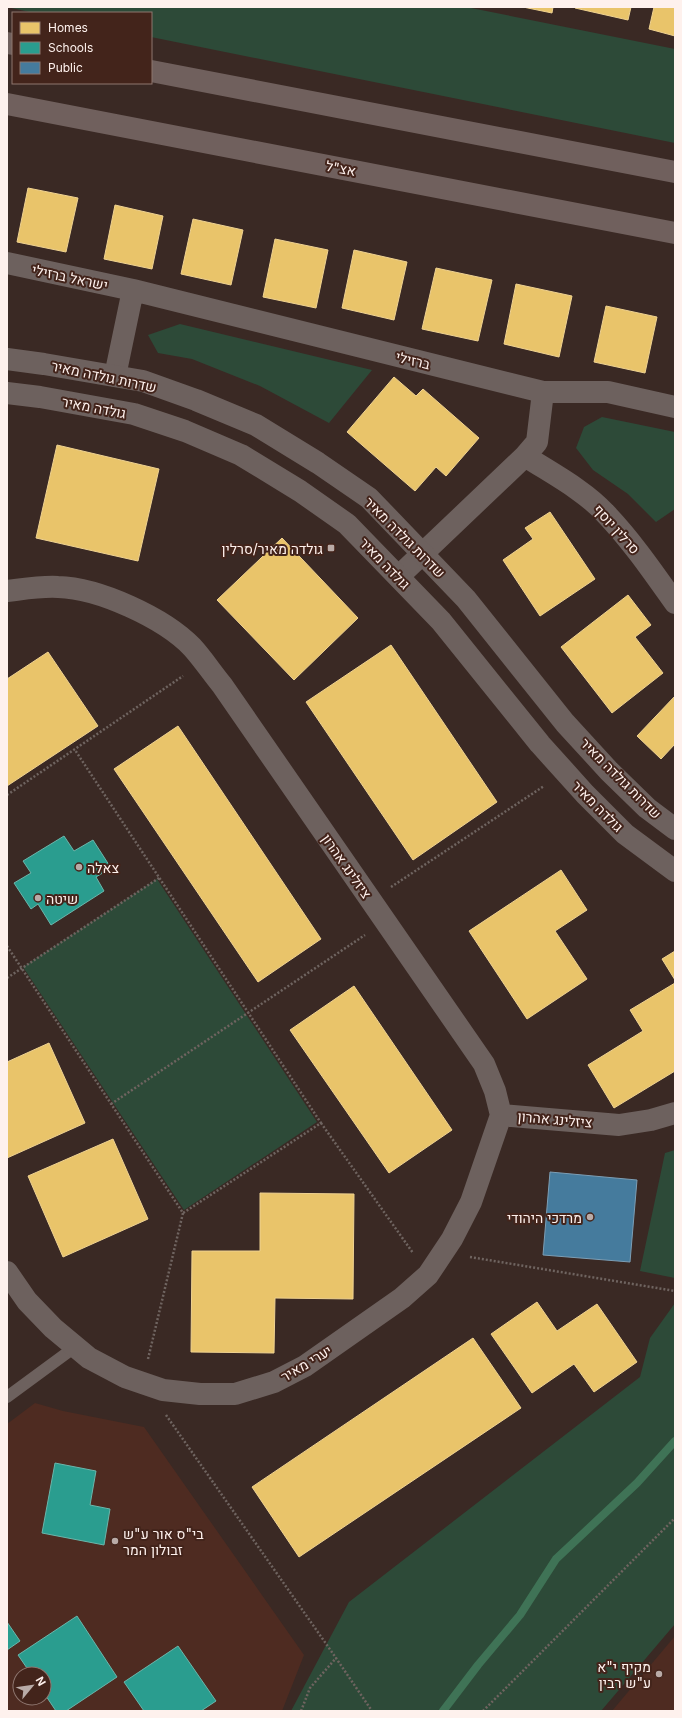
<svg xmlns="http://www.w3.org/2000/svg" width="682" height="1718" viewBox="0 0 682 1718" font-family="Inter,Heebo,sans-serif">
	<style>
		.built { fill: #4e2b21; fill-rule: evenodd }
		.green { fill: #2d4a38 }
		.homes { fill: #e9c46a; stroke: #efd291 }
		.schools { fill: #2a9d8f; stroke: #6ab6ab }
		.public { fill: #457b9d; stroke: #7c9eb5 }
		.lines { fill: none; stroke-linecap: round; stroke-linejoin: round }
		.stream { stroke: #3f7356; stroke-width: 8 }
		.path { stroke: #6f6460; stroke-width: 2.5; stroke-dasharray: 2 2; stroke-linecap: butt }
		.service { stroke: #6d615e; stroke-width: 12 }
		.minor { stroke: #6d615e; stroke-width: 22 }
		.tertiary { stroke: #6d615e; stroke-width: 22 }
		.primary { stroke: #70605d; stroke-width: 22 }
		.poi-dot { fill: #b9aba7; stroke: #43241b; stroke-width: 1.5 }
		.labels { text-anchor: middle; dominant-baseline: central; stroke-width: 4; stroke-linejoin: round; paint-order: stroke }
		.street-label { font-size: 14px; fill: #fef1ed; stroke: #43241b }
		.poi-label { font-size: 14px; fill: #fef1ed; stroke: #43241b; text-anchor: end }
	</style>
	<rect width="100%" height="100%" fill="#3a2924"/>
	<path class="built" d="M35,1403L63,1411L144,1427L304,1655L282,1711H7V1424ZM20,1674H44V1698H20Z
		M675,1636V1711H612Z"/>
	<path class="green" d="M7,7H466L675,49V143L151,37V13H34Z
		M180,324L372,370L329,423L260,386L192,359L158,353L148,335Z
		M602,417L675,432V509L656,522L628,494L593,470L576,448L584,427Z
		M157,879L317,1122L184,1210L23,967Z
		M675,1150V1278L640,1271L665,1153Z
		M675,1303V1624L601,1711H291L349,1602L640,1377L650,1338Z"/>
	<path class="homes" d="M523,7H553L552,13Z
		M575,7H631L628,20L575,8Z
		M654,7H675V36L649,29Z
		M28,188L78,198L66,252L17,242Z
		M115,205L163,216L152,269L104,259Z
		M193,219L243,230L231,285L181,274Z
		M275,239L328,250L316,308L263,297Z
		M354,250L407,262L394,320L342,308Z
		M436,268L492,280L478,341L422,329Z
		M516,284L572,296L559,357L504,344Z
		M606,306L657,317L645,373L594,362Z
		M394,377L416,396L423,389L479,438L446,476L436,467L415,491L347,432Z
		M57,445L159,469L138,561L36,538Z
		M550,512L595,579L540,616L503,560L533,539L525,528Z
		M282,538L358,618L294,680L217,600Z
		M628,595L651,625L635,637L663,673L612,713L561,647Z
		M391,645L497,802L413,860L306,702Z
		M48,652L98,726L7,786V679Z
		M675,696V744L661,759L637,736Z
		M178,726L321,939L258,982L114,769Z
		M561,870L587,910L555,931L587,979L527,1019L469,931Z
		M675,951V980L662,959Z
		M675,983V1071L614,1108L588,1065L643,1031L630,1010Z
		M354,986L452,1130L389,1173L290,1030Z
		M49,1043L85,1123L7,1158V1062Z
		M113,1139L148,1219L63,1257L28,1176Z
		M260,1193L354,1194L353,1299L275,1298L274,1353L191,1352L192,1251H260Z
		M537,1302L557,1331L597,1304L637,1362L594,1392L574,1364L532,1393L491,1334Z
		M473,1338L521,1408L299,1557L252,1487Z"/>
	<path class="schools" d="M64,836L74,851L93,840L111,868L96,877L104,891L51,925L38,904L31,909L14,883L31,873L23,861Z
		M55,1463L96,1471L90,1505L110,1509L104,1545L42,1533Z
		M77,1616L117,1677L66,1711H56L44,1693V1674H31L18,1655Z
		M7,1622L20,1641L7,1650Z
		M178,1646L216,1701L201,1711H144L124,1682Z"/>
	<path class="public" d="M550,1172L637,1180L630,1262L543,1255Z"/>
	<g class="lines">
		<path class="stream" d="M443,1711L478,1665L520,1615L556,1559L637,1483L675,1441"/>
		<path class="path" d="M7,795L183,676
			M391,887L544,786
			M7,946L183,1213L321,1123L75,750
			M7,978L159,878
			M111,1104L365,935
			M321,1123L413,1253
			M470,1257L675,1291
			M148,1359L183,1213
			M166,1415L336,1658L372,1711
			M301,1711L310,1688L336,1658
			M483,1711L675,1518"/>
		<path class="service" d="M7,1397L75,1347"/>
		<path class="minor" d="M7,263L133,290
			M115,376L133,290L543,392L537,442L525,456L399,576
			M543,392H608L675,407
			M525,456C551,473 584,490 605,513C631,540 653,572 675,603
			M7,591C24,589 41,586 58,587C99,588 164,618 192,647C203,659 212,673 222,685L484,1064L495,1091L501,1115L619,1125L651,1120L675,1113
			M7,1272L27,1301L53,1328L89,1358L125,1377L163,1390L200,1394H235L274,1382L305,1366L402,1298L428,1275L452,1239L471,1202L501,1115"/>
		<path class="tertiary" d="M7,359L44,364L143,381L196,400L256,425L318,463L369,498L466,599L565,723L609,771L647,808L675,829
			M7,393L40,397L134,414L185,431L241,455L300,491L347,524L441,621L540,744L585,794L625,834L675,871"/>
		<path class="primary" d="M7,43L13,44
			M151,71L675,172
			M7,104L675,233"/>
	</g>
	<g class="poi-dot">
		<rect x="327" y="544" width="8" height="8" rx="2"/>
		<circle cx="79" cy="867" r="4"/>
		<circle cx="38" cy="898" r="4"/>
		<circle cx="590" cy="1217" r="4"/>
		<circle cx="115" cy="1541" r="4"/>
		<circle cx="659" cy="1674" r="4"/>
	</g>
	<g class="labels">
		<g class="street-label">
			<text transform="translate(341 168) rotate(11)">אצ"ל</text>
			<text transform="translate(70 277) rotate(12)">ישראל ברזילי</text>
			<text transform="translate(413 360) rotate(14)">ברזילי</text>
			<text transform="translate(104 376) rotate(12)">שדרות גולדה מאיר</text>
			<text transform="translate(94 407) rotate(11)">גולדה מאיר</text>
			<text transform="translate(617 529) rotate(48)">סרלין יוסף</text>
			<text transform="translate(405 537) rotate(45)">שדרות גולדה מאיר</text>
			<text transform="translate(385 563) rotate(46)">גולדה מאיר</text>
			<text transform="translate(621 778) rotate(45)">שדרות גולדה מאיר</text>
			<text transform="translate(598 806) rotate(45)">גולדה מאיר</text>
			<text transform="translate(347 866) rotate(55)">ציזלינג אהרון</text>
			<text transform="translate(555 1119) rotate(5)">ציזלינג אהרון</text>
			<text transform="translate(306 1363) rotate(-31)">יערי מאיר</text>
		</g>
		<g class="poi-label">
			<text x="323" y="548">גולדה מאיר/סרלין</text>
			<text x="87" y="867" text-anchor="start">צאלה</text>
			<text x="46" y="898" text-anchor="start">שיטה</text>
			<text x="582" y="1217">מרדכי היהודי</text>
			<text x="123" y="1533" text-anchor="start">בי"ס אור ע"ש<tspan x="123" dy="16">זבולון המר</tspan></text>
			<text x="651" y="1666">מקיף י"א<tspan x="651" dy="16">ע"ש רבין</tspan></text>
		</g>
	</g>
	<rect width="682" height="1718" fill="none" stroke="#fef1ed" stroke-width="16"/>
	<rect x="12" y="12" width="140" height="72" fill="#43241b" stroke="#8e766f"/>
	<rect x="20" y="22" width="20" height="12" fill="#e9c46a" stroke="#8e766f"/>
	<text x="48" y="32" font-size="12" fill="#fef1ed">Homes</text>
	<rect x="20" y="42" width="20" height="12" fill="#2a9d8f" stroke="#8e766f"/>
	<text x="48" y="52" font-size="12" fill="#fef1ed">Schools</text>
	<rect x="20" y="62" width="20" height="12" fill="#457b9d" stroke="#8e766f"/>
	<text x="48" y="72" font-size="12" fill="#fef1ed">Public</text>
	<g transform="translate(32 1686) rotate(61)"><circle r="19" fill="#43241b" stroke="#8e766f"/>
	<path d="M0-3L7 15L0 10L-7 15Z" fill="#b9aba7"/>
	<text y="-6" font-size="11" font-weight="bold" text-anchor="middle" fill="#fef1ed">N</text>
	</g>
</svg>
